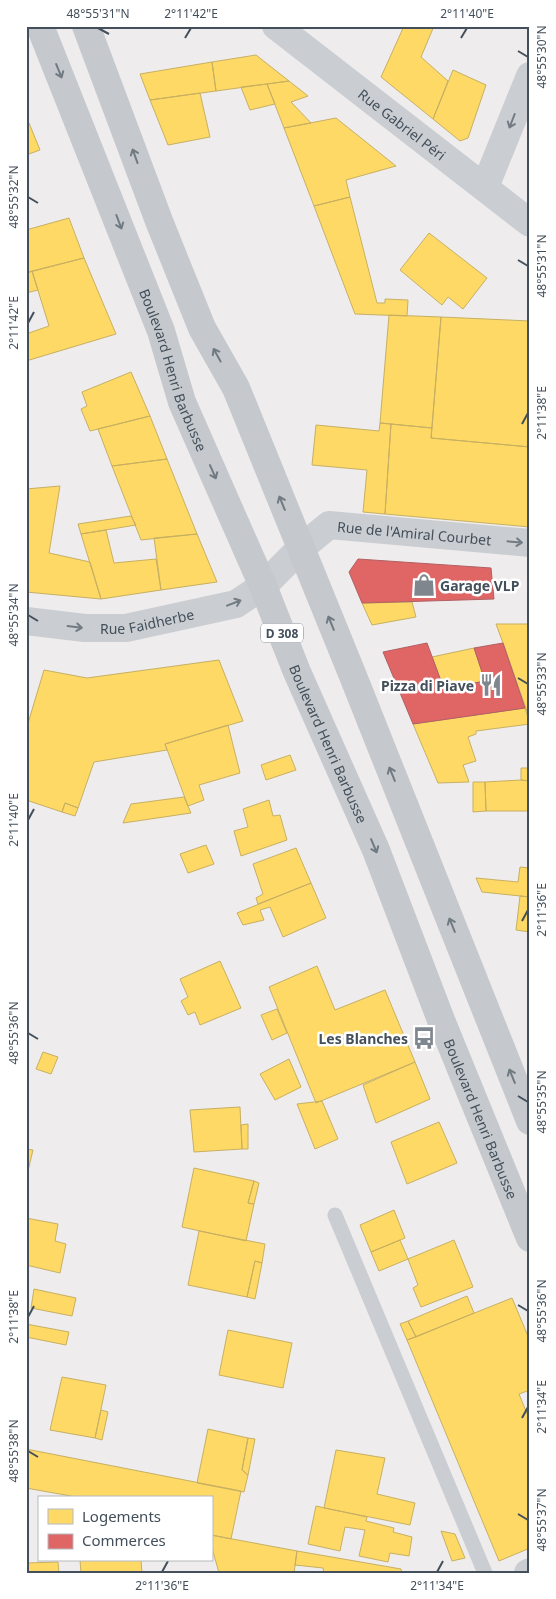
<svg xmlns="http://www.w3.org/2000/svg" width="556" height="1599" viewBox="0 0 556 1599" font-family="'Noto Sans',sans-serif">
	<style>
		.homes { fill: #ffd966; stroke: #c7b062 }
		.shops { fill: #e06666; stroke: #b15f62 }
		.lines { fill: none; stroke-linecap: round; stroke-linejoin: round }
		.service { stroke: #cacdd1; stroke-width: 15 }
		.minor { stroke: #cacdd1; stroke-width: 28 }
		.primary { stroke: #c5c9cd; stroke-width: 28 }
		.oneway { stroke: #707a82 }
		.oneway2 { stroke: #727b84 }
		.ticks { fill: none; stroke: #434f5a; stroke-width: 2 }
		.labels { text-anchor: middle; dominant-baseline: central; stroke-width: 5; stroke-linejoin: round; paint-order: stroke }
		.shield { fill: #fff; stroke: #7b848c; stroke-width: 1 }
		.shield-label { font-size: 12px; font-weight: bold; fill: #434f5a }
		.street-label { font-size: 14px; fill: #434f5a; stroke: #fff }
		.poi-label { font-size: 14px; font-weight: bold; fill: #434f5a; stroke: #fff; text-anchor: end }
		.neatline { fill: none; stroke: #434f5a; stroke-width: 2 }
		.ticks-label { font-size: 12px; text-anchor: middle; fill: #434f5a }
	</style>
	<rect width="100%" height="100%" fill="#eeecec"/>
	<path class="homes" d="M404,26H434L421,57L448,81L433,119L381,77Z
		M256,55L289,81L216,91L212,62Z
		M212,62L216,91L150,100L140,74Z
		M453,70L486,85L468,138L460,141L433,119Z
		M289,81L308,96L291,102L311,123L284,128L267,84Z
		M267,84L275,104L250,110L241,87Z
		M200,93L210,137L168,145L150,100Z
		M336,118L396,166L346,180L350,197L314,206L284,128Z
		M29,123L40,150L26,155V124Z
		M350,197L377,303H385V299L408,300L407,316L355,314L314,206Z
		M69,218L84,258L26,273V230Z
		M429,233L487,278L463,309L448,297L442,305L400,270Z
		M84,258L116,334L26,361V334L49,326L32,271Z
		M32,271L38,290L26,293V273Z
		M389,315L441,317L432,428L380,423Z
		M441,317L530,321V447L431,438Z
		M131,372L150,416L90,431L81,409L87,406L82,392Z
		M150,416L167,459L112,466L98,429Z
		M380,423L391,424L385,514L363,512L367,470L312,465L316,425L379,431Z
		M391,424L432,428L431,438L530,447V527L385,514Z
		M167,459L197,534L141,540L112,466Z
		M60,486L49,553L90,562L101,599L26,592V489Z
		M131,516L136,525L81,534L78,524Z
		M106,530L114,563L156,559L161,590L101,599L81,534Z
		M197,534L217,582L161,590L154,538Z
		M412,602L416,617L372,625L362,603Z
		M496,624H530V720L503,643Z
		M474,648L485,681L444,689L432,657Z
		M219,660L243,721L165,744L167,750L94,762L78,808L65,803L62,812L26,800V730L44,670L87,678Z
		M525,708L530,724L476,731V734L468,737L476,761L463,765L469,782L438,783L413,724Z
		M228,725L240,773L199,785L204,800L188,806L165,744Z
		M290,755L296,770L266,780L261,765Z
		M521,768H530V781L521,780Z
		M521,780L529,781L530,811H486L485,782Z
		M473,782H485L486,811L473,812Z
		M184,797L191,813L123,823L131,804Z
		M269,800L273,816L280,815L287,840L241,856L234,831L248,827L243,809Z
		M65,803L78,808L75,816L62,812Z
		M206,845L214,864L188,873L180,854Z
		M296,848L311,883L258,904L256,898L263,894L253,864Z
		M520,867L530,868V897L482,892L476,878L518,882Z
		M311,883L326,918L283,937L270,907L260,910L264,920L243,925L237,913Z
		M520,896L530,897V932L516,930Z
		M220,961L241,1008L200,1025L195,1012L188,1015L181,1001L188,997L180,979Z
		M317,966L335,1010L385,990L415,1062L316,1103L269,987Z
		M277,1009L287,1033L272,1040L261,1015Z
		M43,1052L58,1057L51,1074L36,1069Z
		M289,1059L301,1087L275,1100L260,1074Z
		M415,1062L430,1099L376,1123L363,1085Z
		M322,1101L338,1139L315,1149L297,1104Z
		M240,1107L242,1149L194,1152L190,1110Z
		M439,1122L457,1163L407,1184L391,1142Z
		M248,1124V1149H242L241,1125Z
		M26,1149L33,1150L26,1179Z
		M194,1168L254,1181L248,1203L254,1204L246,1241L182,1227Z
		M254,1181L259,1183L254,1204L248,1203Z
		M394,1210L405,1238L371,1252L360,1225Z
		M26,1218L58,1224L55,1241L66,1244L60,1273L26,1265Z
		M199,1231L265,1244L262,1263L255,1261L247,1297L188,1285Z
		M400,1240L408,1259L379,1271L371,1252Z
		M454,1240L473,1287L421,1307L413,1288L418,1285L408,1259Z
		M255,1261L262,1263L255,1299L247,1297Z
		M34,1289L76,1298L72,1316L31,1308Z
		M467,1296L474,1313L416,1337L408,1321Z
		M512,1298L530,1341V1390L519,1394L530,1421V1548L499,1561L407,1340Z
		M408,1321L416,1337L407,1340L400,1324Z
		M26,1324L69,1332L66,1345L26,1337Z
		M228,1330L292,1343L283,1388L219,1375Z
		M62,1377L106,1385L95,1438L50,1430Z
		M101,1410L108,1412L102,1440L95,1438Z
		M208,1429L248,1438L242,1470L248,1475L244,1492L197,1483Z
		M248,1438L255,1439L248,1475L242,1470Z
		M26,1449L241,1491L231,1539L211,1535V1498H82L26,1488Z
		M336,1450L385,1458L377,1494L415,1503L410,1525L324,1508Z
		M316,1506L367,1517L366,1521L394,1528L393,1532L412,1537L409,1556L390,1553L388,1562L359,1556L365,1530L345,1527L340,1551L308,1544Z
		M441,1531L455,1534L465,1558L452,1561Z
		M211,1535L297,1551L294,1573H219L211,1544Z
		M297,1551L401,1569L402,1573H324L323,1568L295,1565Z
		M80,1560H141L142,1573H81Z
		M58,1562L59,1573H26V1563Z"/>
	<path class="shops" d="M358,559L491,568L494,599L362,603L349,572Z
		M427,643L444,689L485,681L474,648L503,643L525,708L413,724L383,652Z"/>
	<g class="lines">
		<path class="service" d="M335,1215L485,1573"/>
		<g class="minor">
			<path id="s1" d="M276,26L530,223"/>
			<path d="M485,187L530,76"/>
			<path id="s2" d="M26,621L85,628H126L236,604L263,586L300,549L329,525L530,543"/>
			<path d="M528,1573L530,1572"/>
		</g>
		<g class="primary">
			<path id="s3" d="M40,26L161,331L182,402L263,586L297,672L376,850L441,1020L530,1238"/>
			<path d="M86,26L159,221L202,328L236,388L353,676L530,1121"/>
		</g>
	</g>
	<defs><path id="oneway-shaft" d="M-6 0H5M1.5-3L5.5 0L1.5 3" fill="none" stroke-width="1.6" stroke-linecap="round" stroke-linejoin="round" transform="scale(1.25)"/></defs>
	<g class="oneway">
		<use href="#oneway-shaft" transform="translate(59 71) rotate(68)"/>
		<use href="#oneway-shaft" transform="translate(135 156) rotate(-110)"/>
		<use href="#oneway-shaft" transform="translate(119 222) rotate(69)"/>
		<use href="#oneway-shaft" transform="translate(217 355) rotate(-119)"/>
		<use href="#oneway-shaft" transform="translate(213 472) rotate(66)"/>
		<use href="#oneway-shaft" transform="translate(282 503) rotate(-112)"/>
		<use href="#oneway-shaft" transform="translate(331 623) rotate(-112)"/>
		<use href="#oneway-shaft" transform="translate(392 774) rotate(-112)"/>
		<use href="#oneway-shaft" transform="translate(374 846) rotate(67)"/>
		<use href="#oneway-shaft" transform="translate(452 925) rotate(-112)"/>
		<use href="#oneway-shaft" transform="translate(512 1076) rotate(-112)"/>
	</g>
	<g class="oneway2">
		<use href="#oneway-shaft" transform="translate(512 121) rotate(111)"/>
		<use href="#oneway-shaft" transform="translate(515 542) rotate(5)"/>
		<use href="#oneway-shaft" transform="translate(234 603) rotate(-21)"/>
		<use href="#oneway-shaft" transform="translate(75 627) rotate(7)"/>
	</g>
	<path class="ticks" d="M98,28L109,34M185,38L191,28M461,38L467,28M518,51L528,57M28,197L38,203M518,260L528,266M28,323L34,312M522,424L528,413M28,615L38,621M518,678L528,684M28,820L34,809M522,921L528,910M28,1033L38,1039M518,1096L528,1102M518,1305L528,1311M28,1317L34,1306M522,1418L528,1407M28,1451L38,1457M518,1514L528,1520M162,1572L168,1561M437,1572L443,1561"/>
	<defs>
		<symbol id="shop-bare" viewBox="-9 -9 18 18"><path d="M-5-2.5h2.3a2.7 3.5 0 0 1 5.4 0H5L5.5 6h-11ZM-1.5-2.5h3a1.5 2.3 0 0 0-3 0Z" fill="#7f868d" stroke="#fff" stroke-width="2.5" paint-order="stroke"/></symbol>
		<symbol id="restaurant-bare" viewBox="-9 -9 18 18"><path d="M-5-6h1v4h1v-4h1v4h1v-4h1v5L-1.5 .5V6h-2V.5L-5-1ZM5-6V6H3V1.5H1.5Q1.5-4 5-6Z" fill="#7f868d" stroke="#fff" stroke-width="2.5" paint-order="stroke"/></symbol>
		<symbol id="bus-bare" viewBox="-9 -9 18 18"><path d="M-5-6H5V4H4V6H2V4H-2V6H-4V4H-5ZM-3.5-4V0h7V-4ZM-3.5 1.2v1.5H-2V1.2ZM2 1.2v1.5H3.5V1.2Z" fill="#7f868d" stroke="#fff" stroke-width="2.5" paint-order="stroke"/></symbol>
	</defs>
	<g fill-rule="evenodd">
		<use href="#shop-bare" x="408" y="569" width="32" height="32"/>
		<use href="#restaurant-bare" x="475" y="669" width="32" height="32"/>
		<use href="#bus-bare" x="408" y="1022" width="32" height="32"/>
	</g>
	<g class="labels">
		<rect class="shield" x="261" y="623.5" width="42" height="19" rx="4"/>
		<g class="shield-label">
			<text x="282" y="633">D 308</text>
		</g>
		<g class="street-label">
			<text stroke="none"><textPath href="#s1" startOffset="160">Rue Gabriel Péri</textPath></text>
			<text stroke="none"><textPath href="#s3" startOffset="369">Boulevard Henri Barbusse</textPath></text>
			<text stroke="none"><textPath href="#s2" startOffset="421">Rue de l'Amiral Courbet</textPath></text>
			<text stroke="none"><textPath href="#s2" startOffset="122">Rue Faidherbe</textPath></text>
			<text stroke="none"><textPath href="#s3" startOffset="774">Boulevard Henri Barbusse</textPath></text>
			<text stroke="none"><textPath href="#s3" startOffset="1179">Boulevard Henri Barbusse</textPath></text>
		</g>
		<g class="poi-label">
			<text x="440" y="585" text-anchor="start">Garage VLP</text>
			<text x="474" y="685">Pizza di Piave</text>
			<text x="408" y="1038">Les Blanches</text>
		</g>
	</g>
	<rect width="556" height="1599" fill="none" stroke="#ffffff" stroke-width="55"/>
	<rect x="38" y="1496" width="175" height="65" fill="#ffffff" stroke="#b4b9bd"/>
	<rect x="48" y="1509" width="25" height="15" fill="#ffd966" stroke="#b4b9bd"/>
	<text x="82" y="1522" font-size="15" fill="#434f5a">Logements</text>
	<rect x="48" y="1534" width="25" height="15" fill="#e06666" stroke="#b4b9bd"/>
	<text x="82" y="1546" font-size="15" fill="#434f5a">Commerces</text>
	<rect x="28" y="28" width="500" height="1544" class="neatline"/>
	<g class="ticks-label">
		<text x="98" y="18">48°55'31"N</text>
		<text x="191" y="18">2°11'42"E</text>
		<text x="467" y="18">2°11'40"E</text>
		<text transform="translate(542 57) rotate(-90)" y="4">48°55'30"N</text>
		<text transform="translate(14 197) rotate(-90)" y="4">48°55'32"N</text>
		<text transform="translate(542 266) rotate(-90)" y="4">48°55'31"N</text>
		<text transform="translate(14 323) rotate(-90)" y="4">2°11'42"E</text>
		<text transform="translate(542 413) rotate(-90)" y="4">2°11'38"E</text>
		<text transform="translate(14 615) rotate(-90)" y="4">48°55'34"N</text>
		<text transform="translate(542 684) rotate(-90)" y="4">48°55'33"N</text>
		<text transform="translate(14 820) rotate(-90)" y="4">2°11'40"E</text>
		<text transform="translate(542 910) rotate(-90)" y="4">2°11'36"E</text>
		<text transform="translate(14 1033) rotate(-90)" y="4">48°55'36"N</text>
		<text transform="translate(542 1102) rotate(-90)" y="4">48°55'35"N</text>
		<text transform="translate(542 1311) rotate(-90)" y="4">48°55'36"N</text>
		<text transform="translate(14 1317) rotate(-90)" y="4">2°11'38"E</text>
		<text transform="translate(542 1407) rotate(-90)" y="4">2°11'34"E</text>
		<text transform="translate(14 1451) rotate(-90)" y="4">48°55'38"N</text>
		<text transform="translate(542 1520) rotate(-90)" y="4">48°55'37"N</text>
		<text x="162" y="1590">2°11'36"E</text>
		<text x="437" y="1590">2°11'34"E</text>
	</g>
</svg>
